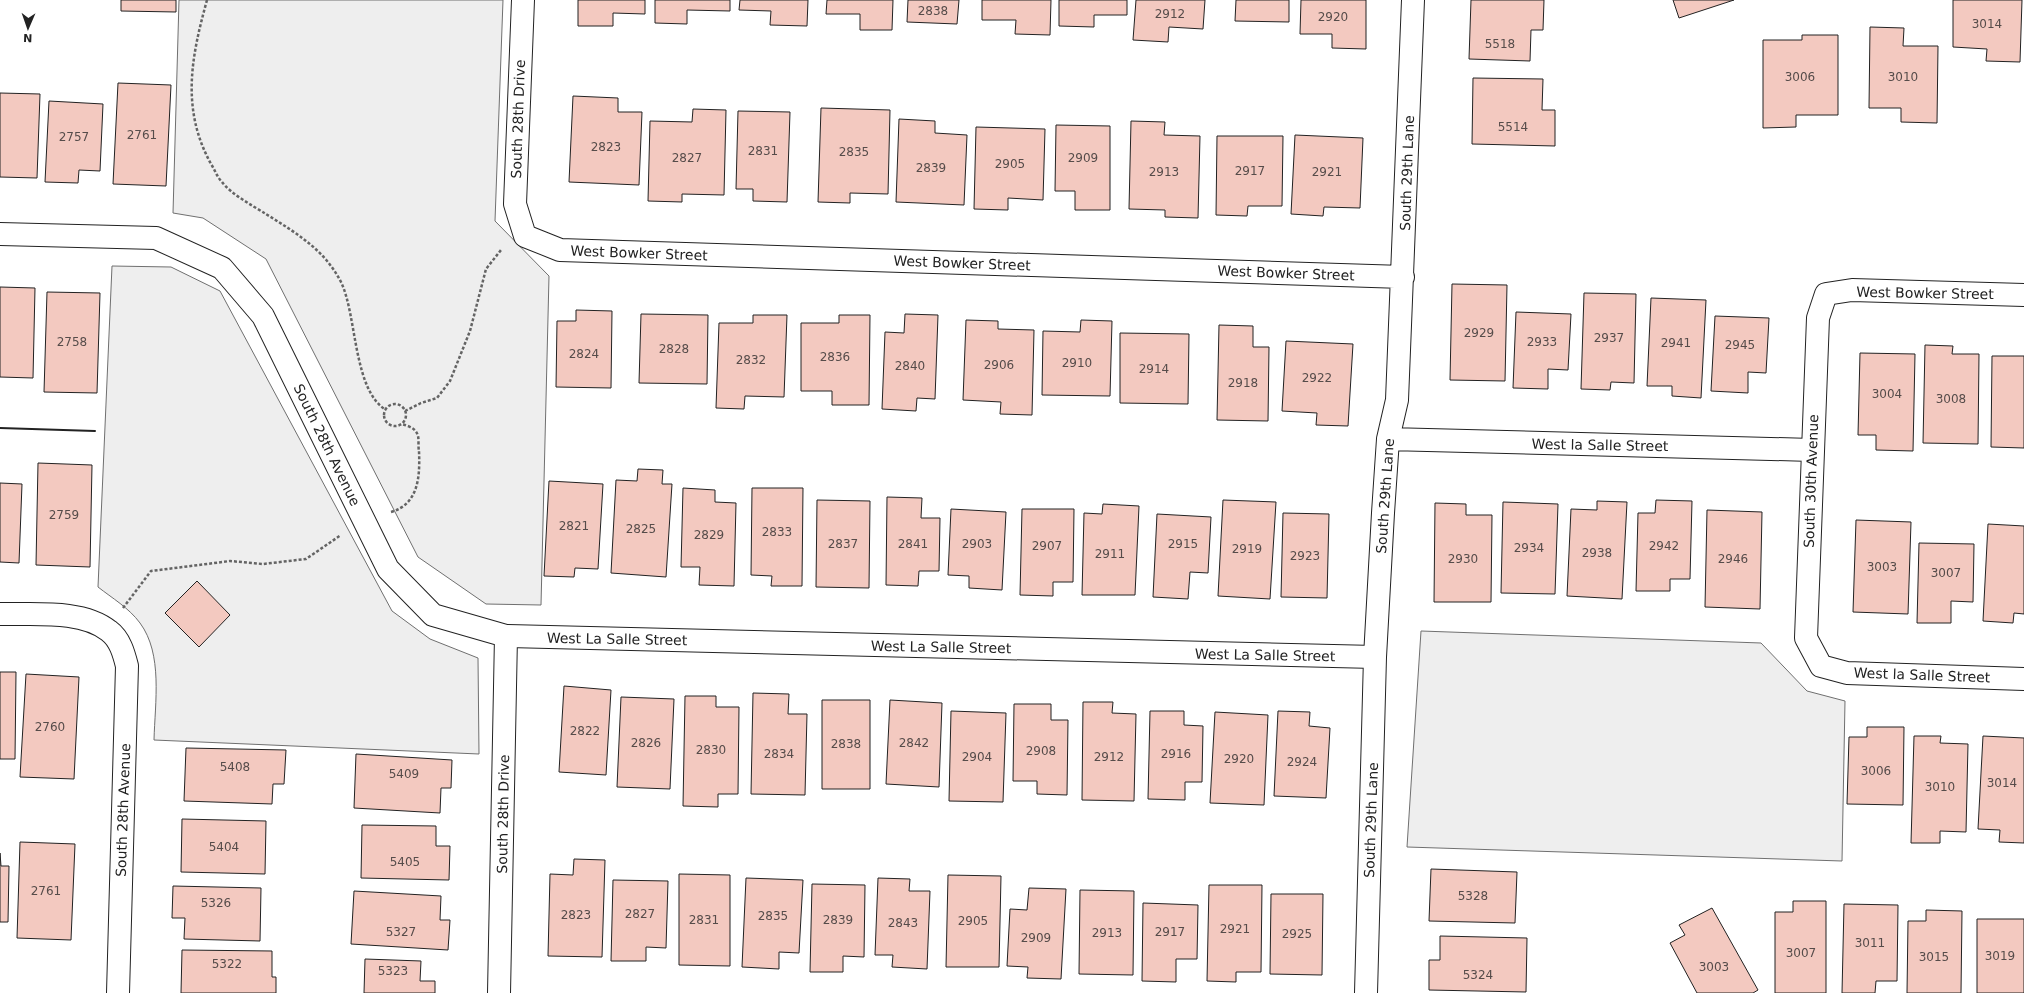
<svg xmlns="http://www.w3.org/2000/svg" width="2024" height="993" viewBox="0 0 2024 993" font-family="'DejaVu Sans',sans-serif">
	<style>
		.green { fill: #eee; stroke: #6f6f6f }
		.building { fill: #f3c9c0; stroke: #222 }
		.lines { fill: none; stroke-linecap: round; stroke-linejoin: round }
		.minor-casing { stroke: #222; stroke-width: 24 }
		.path { stroke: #646464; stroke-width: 2.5; stroke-dasharray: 3 2; stroke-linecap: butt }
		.minor { stroke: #fff; stroke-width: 22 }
		.wall { stroke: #222; stroke-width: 2 }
		.labels { text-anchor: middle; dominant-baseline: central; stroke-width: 3; stroke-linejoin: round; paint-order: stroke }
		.number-label { font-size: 12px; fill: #564c4a }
		.street-label { font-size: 14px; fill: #222; stroke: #fff }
	</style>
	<rect width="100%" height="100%" fill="#fff"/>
	<path class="green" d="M179,0H503L495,221L549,276L541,605L486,604L418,557L266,259L203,218L173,213Z
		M112,266L171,267L220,291L392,611L430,639L478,658L479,754L154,740C155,702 163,654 140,623C129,608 112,598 98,587Z
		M1421,631L1761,643L1807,691L1845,701L1842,861L1407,847Z"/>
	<path class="building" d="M121,0H176V12L121,11Z
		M578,0H645V14L613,13V26H578Z
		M655,0H730V11L687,10V24L655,23Z
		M740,0H808L807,26L770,25L771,11L739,10Z
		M827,0H893L892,30H860V14H826Z
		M908,0H959L957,24L907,22Z
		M982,0H1051L1050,35L1015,34L1016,20H982Z
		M1059,0H1127V15H1094V27L1059,26Z
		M1136,0H1205L1203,29L1169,27L1168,42L1133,40Z
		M1236,0H1289V22L1235,21Z
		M1301,0H1366V49L1332,48V34H1300Z
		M1471,0H1544L1543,30H1531L1530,61L1469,59Z
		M1673,0H1734L1679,18Z
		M1953,0H2022L2020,62L1986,61L1987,49L1953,47Z
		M1870,27L1904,28L1903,46H1938L1937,123L1901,122V108H1869Z
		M1802,35H1838V115H1796V127L1763,128V40H1802Z
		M1473,78L1543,79L1542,110H1555V146L1472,144Z
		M118,83L171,85L166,186L113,184Z
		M0,93L40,94L37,178L0,177Z
		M573,96L618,98V112H642L639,185L569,182Z
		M49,101L103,104L100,171L79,170L78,183L45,182Z
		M821,108L890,110L888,194L850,193V203L818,202Z
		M693,109L726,110L724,195L682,194V202L648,201L650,121L692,122Z
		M738,111L790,112L787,202L753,201V189H736Z
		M899,119L935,121V133L967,135L964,205L896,202Z
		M1131,121L1165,122L1164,135L1200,136L1198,218L1165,217V210L1129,209Z
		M1056,125L1110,126V210H1075V191H1055Z
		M976,127L1045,129L1043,200L1008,198V210L974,209Z
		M1295,135L1363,138L1360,208L1324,207L1323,216L1291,214Z
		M1217,136H1283L1282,206H1248L1247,216L1216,215Z
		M1452,284L1507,285L1505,381L1450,380Z
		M0,287L35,288L33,378L0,377Z
		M47,292L100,293L97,393L44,392Z
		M1584,293L1636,294L1634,383L1611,382L1610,390L1581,389Z
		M1651,298L1706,300L1701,398L1672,396V386H1647Z
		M576,310L612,311L611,388L556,387L557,321H576Z
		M1516,312L1571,314L1568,370L1548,369V389L1513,388Z
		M641,314L708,315L707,384L639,383Z
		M905,314L938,315L935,399L917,398L916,411L882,409L885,332L904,333Z
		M753,315H787L784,397L745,396L744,409L716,408L719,323H753Z
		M839,315H870L869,405H832V391H801V323H839Z
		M1715,316L1769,318L1766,373L1748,372V393L1711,391Z
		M966,320L998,321V329L1034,330L1032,415L1000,414L1001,402L963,400Z
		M1081,320L1112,321L1110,396L1042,395L1043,331L1080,332Z
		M1219,325L1253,326V347H1269L1268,421L1217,420Z
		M1120,333L1189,334L1188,404L1120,403Z
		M1286,341L1353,344L1348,426L1316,425L1317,413L1282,411Z
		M1925,345L1953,346L1952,354H1979L1978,444L1923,443Z
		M1860,353L1915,354L1913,451L1876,450V435H1858Z
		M1992,356H2024V448L1991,447Z
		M38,463L92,465L90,567L36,565Z
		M638,469L663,470L662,484H672L666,577L611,573L616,480L637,481Z
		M549,481L603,484L598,569L575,568L574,577L544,576Z
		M0,483L22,484L19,563L0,562Z
		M683,488L715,490V502L736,503L734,586L699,585L700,567H681Z
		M752,488H803L802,586H771L772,576L751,575Z
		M887,497L922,498L921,518H940L939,571H919L918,586L886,585Z
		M817,500L870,501L869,588L816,587Z
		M1223,500L1276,502L1270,599L1218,596Z
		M1656,500L1692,501L1690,579H1670V591H1636L1638,513H1655Z
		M1597,501L1627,502L1622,599L1567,596L1571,509L1597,510Z
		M1503,502L1558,504L1555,594L1501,593Z
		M1435,503L1466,504V515H1492L1491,602H1434Z
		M1103,504L1139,506L1135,595H1082L1084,513L1102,514Z
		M951,509L1006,512L1002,590L969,588V576L948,575Z
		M1022,509H1074L1073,582H1053V596L1020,595Z
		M1707,510L1762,512L1760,609L1705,607Z
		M1283,513L1329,514L1327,598L1281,597Z
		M1157,514L1211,517L1208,573L1190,572L1188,599L1153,597Z
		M1856,520L1911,522L1908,614L1853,612Z
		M1988,524L2024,526V614L2014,613L2013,623L1983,621Z
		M1919,543L1974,544L1973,602L1951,601V623H1917Z
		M197,581L230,615L199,647L165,613Z
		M0,672H16L15,759H0Z
		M26,674L79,677L74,779L20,777Z
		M564,686L611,690L606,775L559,772Z
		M753,693L789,694L788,714H807L805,795L751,794Z
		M685,696H716V707H739L738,794H718V807L683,806Z
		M621,697L674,699L670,789L617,787Z
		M822,700H870V789H822Z
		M890,700L942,703L939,787L886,784Z
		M1083,702H1113L1112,713L1136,714L1134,801L1082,800Z
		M1014,704H1051V720H1068L1067,795L1037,794V781H1013Z
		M951,711L1006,713L1003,802L949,801Z
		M1150,711H1184V725L1203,726L1202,782H1185V800L1148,799Z
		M1278,711L1310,712L1309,726L1330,728L1326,798L1274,796Z
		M1215,712L1268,715L1264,805L1210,803Z
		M1867,727H1904L1903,805L1847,804L1849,737H1867Z
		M1914,736H1941L1940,743L1968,744L1966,832L1940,831V843H1911Z
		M1983,736L2024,738V843L1999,842L2000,830L1978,829Z
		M186,748L286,750L284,784H273L272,804L184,801Z
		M356,754L452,760L451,788H441L440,813L354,808Z
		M182,819L266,821L265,874L181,872Z
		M362,825L436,826V846H450L449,880L361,878Z
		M20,842L75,844L71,940L17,938Z
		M0,853L1,866H9L8,922H0Z
		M574,859L605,860L602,957L548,956L550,874L573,875Z
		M1431,869L1517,872L1515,923L1429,921Z
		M679,874L730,875V966L679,965Z
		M948,875L1001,876L999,967H946Z
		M746,878L803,880L799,953L779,952V969L742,967Z
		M878,878L910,879L909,891H930L927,969L892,967L893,955H875Z
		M613,880L668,881L666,948L646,947V961H611Z
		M812,884L865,885L864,957L843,956V972H810Z
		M1209,885H1262L1261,972H1236V982L1207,981Z
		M173,886L261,888L260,941L184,939L185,918H172Z
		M1029,888L1066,889L1061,979L1027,978L1028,967L1007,966L1010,909L1027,910Z
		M1080,890L1134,891L1133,975L1079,974Z
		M354,891L441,896L440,920H450L448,950L351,944Z
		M1271,894H1323L1322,975L1270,974Z
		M1793,901H1826V993H1775V912H1793Z
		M1143,903L1198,905L1197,959H1176V982L1142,981Z
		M1844,904L1898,905L1897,981H1876L1875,993H1842Z
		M1712,908L1758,990L1753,993H1697L1670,943L1685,935L1679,925Z
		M1926,910L1962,911L1961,993H1907L1908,921H1926Z
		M1977,919H2024V993H1977Z
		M1440,936L1527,938L1526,992L1429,990V960H1440Z
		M182,950L272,951V977H276V993H181Z
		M365,959L421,961L420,981H435V993H364Z"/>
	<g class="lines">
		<defs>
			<path id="minor" d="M523,0L515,204L525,236L560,250L1403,277
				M0,234L156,238L222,268L263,316L388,569L433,615L506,636L1375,657
				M2024,295L1852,290L1826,294L1818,318L1806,638L1821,666L1847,673L2024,679
				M1388,439L1812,450
				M0,614C33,615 82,609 109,631C120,639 124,654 127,666L118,993
				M499,993L506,636
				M1366,993L1375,657L1383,513L1388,439L1397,400L1413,0"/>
		</defs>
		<use href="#minor" class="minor-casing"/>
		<path class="path" d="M207,0C191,58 181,109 211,164C215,170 217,177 222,182C231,194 253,206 266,214C296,233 324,249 341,282C357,315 353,390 386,410
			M384 415a11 11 0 1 1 22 0a11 11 0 1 1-22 0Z
			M405,411L421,403L437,398L450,381L470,331L486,269L501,250
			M391,512C419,504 420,476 419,451C418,447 419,440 418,436C416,428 408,426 402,424
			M123,608L151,571L230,561L263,564L306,559L341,535"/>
		<use href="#minor" class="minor"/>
		<path class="wall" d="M0,428L95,431"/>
	</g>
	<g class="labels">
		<g class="number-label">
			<text x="933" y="11">2838</text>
			<text x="1170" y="14">2912</text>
			<text x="1333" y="17">2920</text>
			<text x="1987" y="24">3014</text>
			<text x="1500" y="44">5518</text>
			<text x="1800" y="77">3006</text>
			<text x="1903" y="77">3010</text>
			<text x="1513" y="127">5514</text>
			<text x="142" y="135">2761</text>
			<text x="74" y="137">2757</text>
			<text x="606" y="147">2823</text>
			<text x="763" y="151">2831</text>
			<text x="854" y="152">2835</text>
			<text x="687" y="158">2827</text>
			<text x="1083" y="158">2909</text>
			<text x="1010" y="164">2905</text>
			<text x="931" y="168">2839</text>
			<text x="1250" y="171">2917</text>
			<text x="1164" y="172">2913</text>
			<text x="1327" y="172">2921</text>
			<text x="1479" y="333">2929</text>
			<text x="1609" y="338">2937</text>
			<text x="72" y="342">2758</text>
			<text x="1542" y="342">2933</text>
			<text x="1676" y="343">2941</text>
			<text x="1740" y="345">2945</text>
			<text x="674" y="349">2828</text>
			<text x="584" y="354">2824</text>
			<text x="835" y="357">2836</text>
			<text x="751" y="360">2832</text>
			<text x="1077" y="363">2910</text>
			<text x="999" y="365">2906</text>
			<text x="910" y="366">2840</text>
			<text x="1154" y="369">2914</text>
			<text x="1317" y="378">2922</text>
			<text x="1243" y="383">2918</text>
			<text x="1887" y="394">3004</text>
			<text x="1951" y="399">3008</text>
			<text x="64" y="515">2759</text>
			<text x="574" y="526">2821</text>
			<text x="641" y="529">2825</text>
			<text x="777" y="532">2833</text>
			<text x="709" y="535">2829</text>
			<text x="843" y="544">2837</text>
			<text x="913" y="544">2841</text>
			<text x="977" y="544">2903</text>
			<text x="1183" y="544">2915</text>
			<text x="1047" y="546">2907</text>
			<text x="1664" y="546">2942</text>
			<text x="1529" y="548">2934</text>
			<text x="1247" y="549">2919</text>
			<text x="1597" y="553">2938</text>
			<text x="1110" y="554">2911</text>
			<text x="1305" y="556">2923</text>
			<text x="1463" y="559">2930</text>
			<text x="1733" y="559">2946</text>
			<text x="1882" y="567">3003</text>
			<text x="1946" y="573">3007</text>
			<text x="50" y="727">2760</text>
			<text x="585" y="731">2822</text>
			<text x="646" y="743">2826</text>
			<text x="914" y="743">2842</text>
			<text x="846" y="744">2838</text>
			<text x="711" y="750">2830</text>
			<text x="1041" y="751">2908</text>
			<text x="779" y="754">2834</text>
			<text x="1176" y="754">2916</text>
			<text x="977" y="757">2904</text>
			<text x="1109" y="757">2912</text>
			<text x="1239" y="759">2920</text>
			<text x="1302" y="762">2924</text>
			<text x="235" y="767">5408</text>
			<text x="1876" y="771">3006</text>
			<text x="404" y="774">5409</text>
			<text x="2002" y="783">3014</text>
			<text x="1940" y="787">3010</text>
			<text x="224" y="847">5404</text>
			<text x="405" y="862">5405</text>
			<text x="46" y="891">2761</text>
			<text x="1473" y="896">5328</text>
			<text x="216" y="903">5326</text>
			<text x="640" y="914">2827</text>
			<text x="576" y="915">2823</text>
			<text x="773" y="916">2835</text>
			<text x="704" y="920">2831</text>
			<text x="838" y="920">2839</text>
			<text x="973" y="921">2905</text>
			<text x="903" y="923">2843</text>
			<text x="1235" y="929">2921</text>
			<text x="401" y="932">5327</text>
			<text x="1170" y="932">2917</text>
			<text x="1107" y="933">2913</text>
			<text x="1297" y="934">2925</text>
			<text x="1036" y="938">2909</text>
			<text x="1870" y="943">3011</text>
			<text x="1801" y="953">3007</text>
			<text x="2000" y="956">3019</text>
			<text x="1934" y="957">3015</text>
			<text x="227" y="964">5322</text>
			<text x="1714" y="967">3003</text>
			<text x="393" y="971">5323</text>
			<text x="1478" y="975">5324</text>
		</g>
		<g class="street-label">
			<text transform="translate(518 119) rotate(-88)">South 28th Drive</text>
			<text transform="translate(1407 173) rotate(-88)">South 29th Lane</text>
			<text transform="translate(639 253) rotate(2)">West Bowker Street</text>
			<text transform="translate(962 263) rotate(2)">West Bowker Street</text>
			<text transform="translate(1286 273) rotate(2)">West Bowker Street</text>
			<text transform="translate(1925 293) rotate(1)">West Bowker Street</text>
			<text transform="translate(327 445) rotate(64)">South 28th Avenue</text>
			<text transform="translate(1600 445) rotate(1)">West la Salle Street</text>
			<text transform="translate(1811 481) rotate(-88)">South 30th Avenue</text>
			<text transform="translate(1385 496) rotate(-86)">South 29th Lane</text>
			<text transform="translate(617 639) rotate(1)">West La Salle Street</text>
			<text transform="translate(941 647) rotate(1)">West La Salle Street</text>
			<text transform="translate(1265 655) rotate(1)">West La Salle Street</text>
			<text transform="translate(1922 675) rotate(2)">West la Salle Street</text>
			<text transform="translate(123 810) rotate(-88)">South 28th Avenue</text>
			<text transform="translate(503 814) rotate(-89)">South 28th Drive</text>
			<text transform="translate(1371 820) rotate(-88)">South 29th Lane</text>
		</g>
	</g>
	<g transform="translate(28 28) rotate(182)" stroke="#ffffff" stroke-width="3" paint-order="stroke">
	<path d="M0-3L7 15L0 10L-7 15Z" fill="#222222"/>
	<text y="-6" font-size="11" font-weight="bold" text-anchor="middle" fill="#222222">N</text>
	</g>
</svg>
